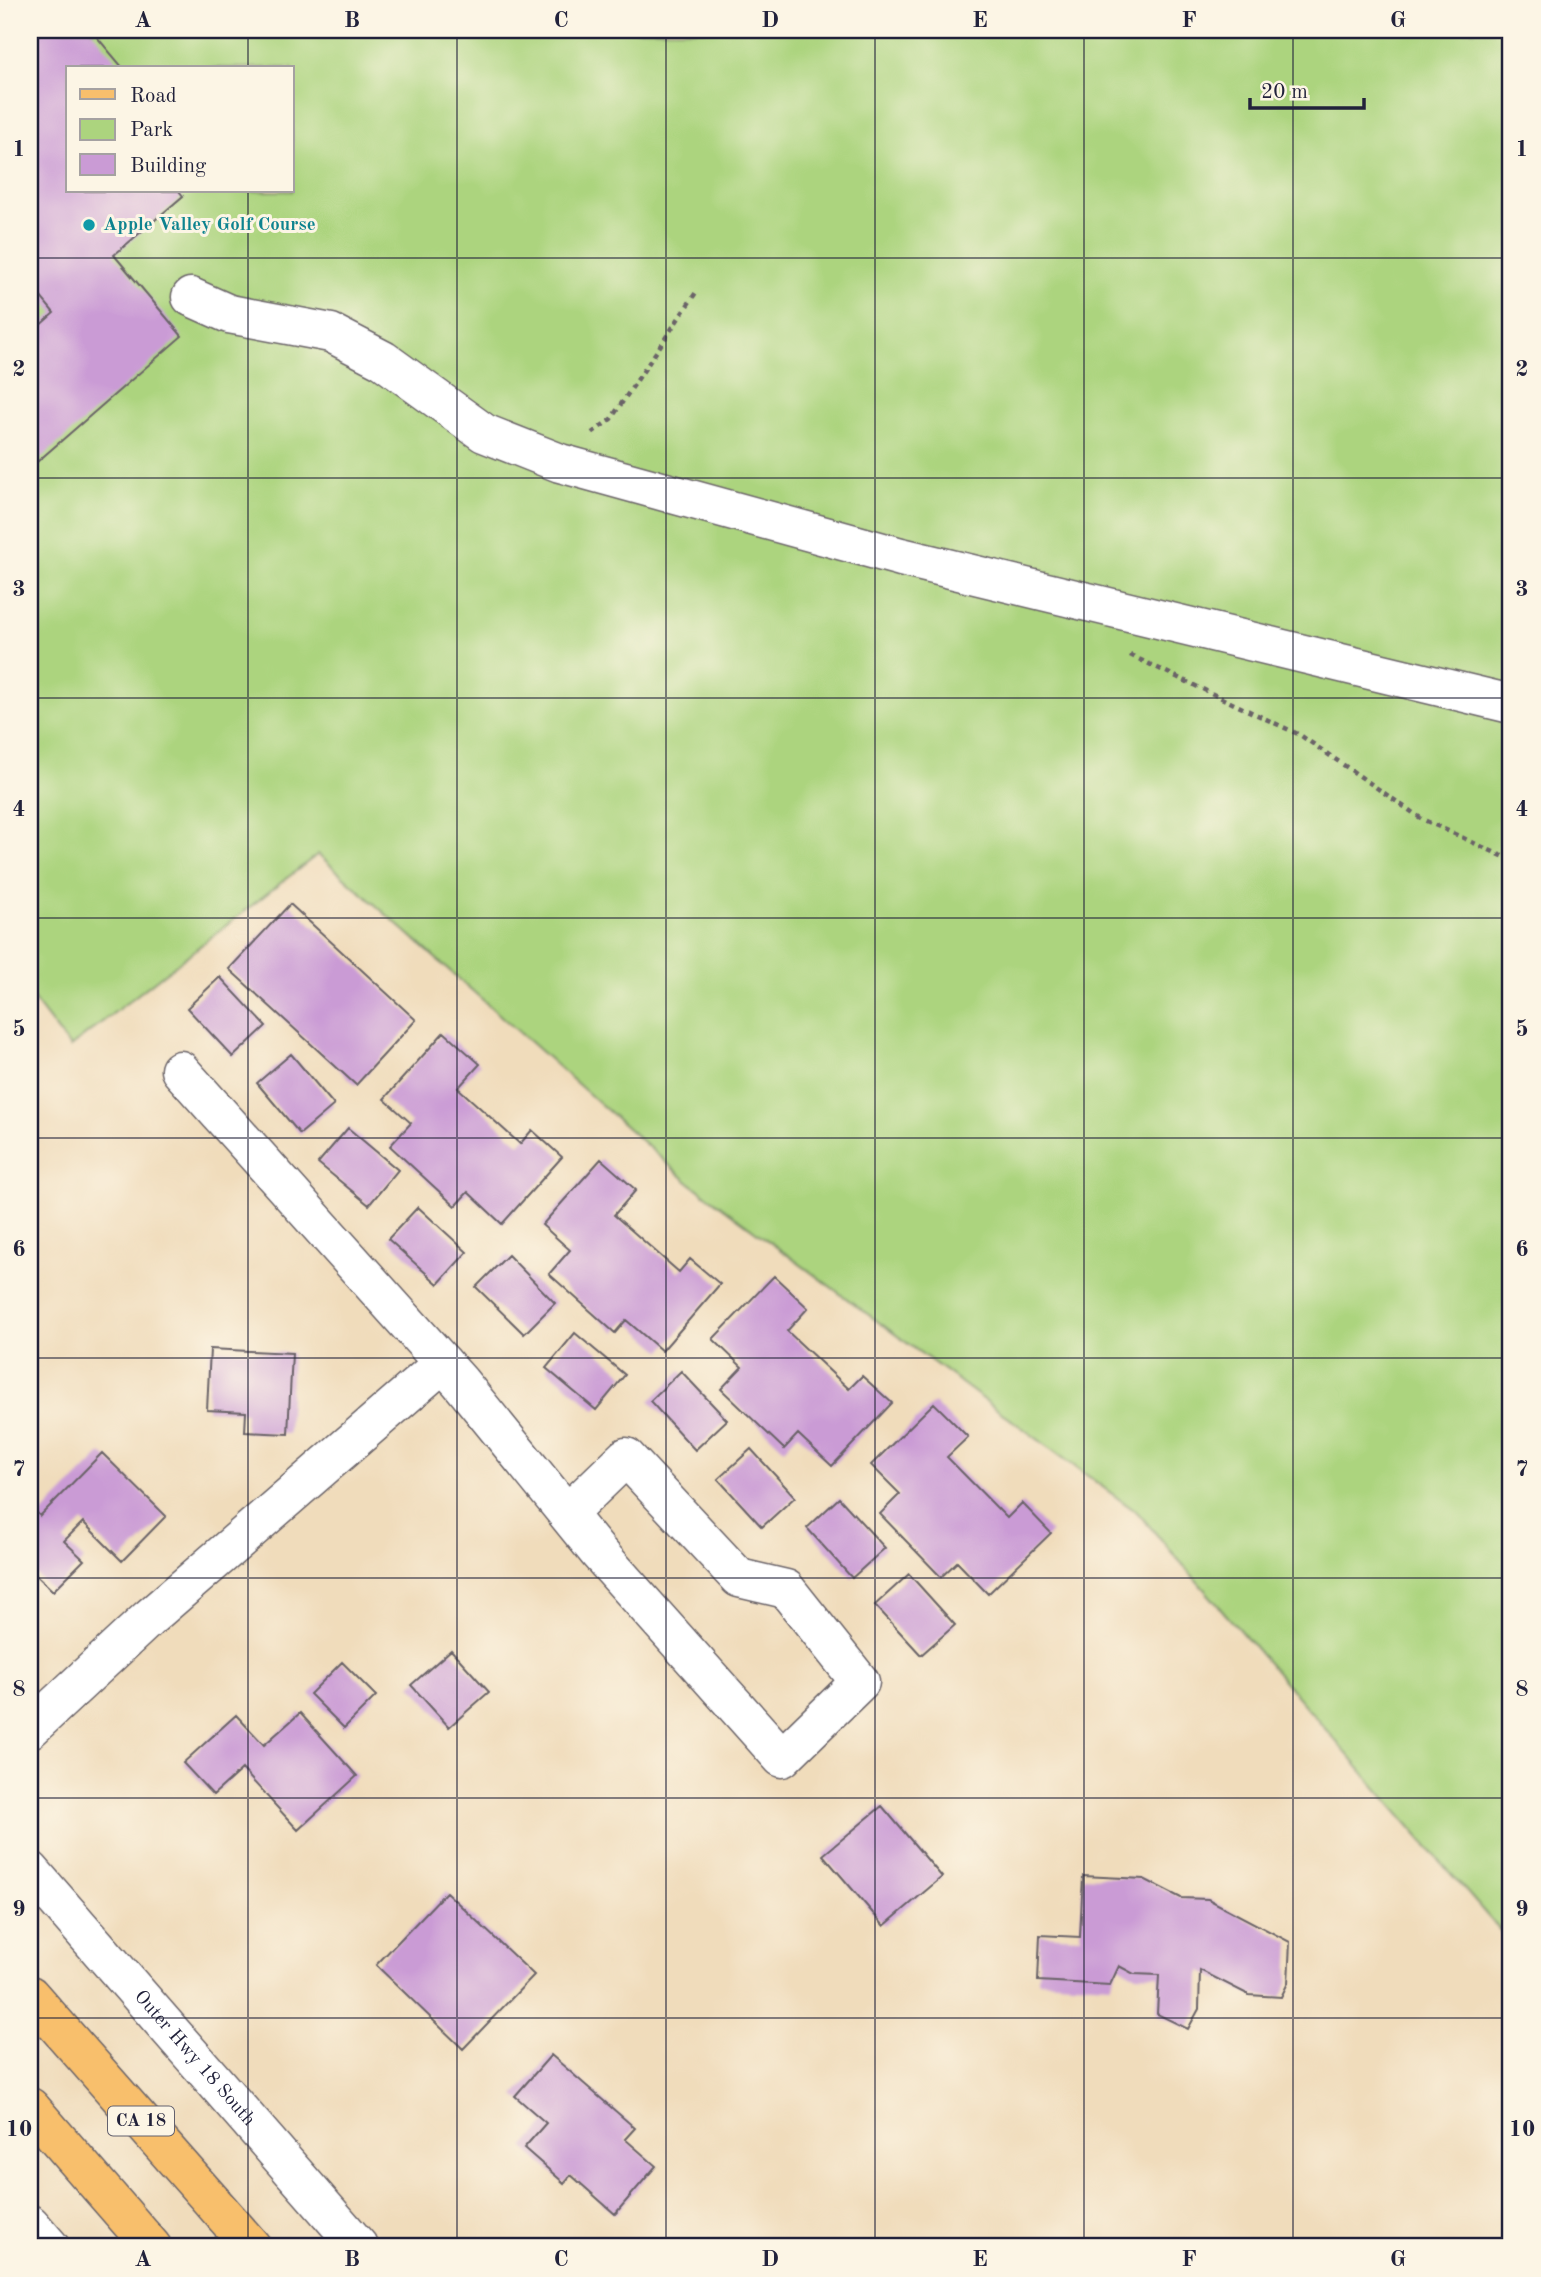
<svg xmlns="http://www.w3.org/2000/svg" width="1541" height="2277" viewBox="0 0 1541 2277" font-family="'Old Standard TT',serif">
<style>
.green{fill:#acd47e;stroke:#677b5c;stroke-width:2;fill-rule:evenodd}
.building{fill:#ca9bd5}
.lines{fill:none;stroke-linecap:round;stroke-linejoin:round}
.minor-casing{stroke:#6a6368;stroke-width:41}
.major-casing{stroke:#6a6368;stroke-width:41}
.path{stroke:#6a6368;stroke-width:4.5;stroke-dasharray:5 5;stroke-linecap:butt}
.minor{stroke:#fff;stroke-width:38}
.major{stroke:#f8bf6c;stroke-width:38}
.grid{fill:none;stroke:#22223b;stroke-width:2;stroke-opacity:0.55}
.culture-dot{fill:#0f9aa8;stroke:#fcf5e5;stroke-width:2.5}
.labels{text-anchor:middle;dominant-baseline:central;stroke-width:6;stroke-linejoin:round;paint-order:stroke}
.shield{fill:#fcf5e5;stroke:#63616e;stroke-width:2}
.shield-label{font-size:18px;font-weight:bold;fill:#22223b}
.culture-label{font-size:19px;font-weight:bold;fill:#0d838f;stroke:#fcf5e5;text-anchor:start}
.street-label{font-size:19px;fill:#22223b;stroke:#fcf5e5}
.neatline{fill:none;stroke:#22223b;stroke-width:2.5}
.grid-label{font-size:23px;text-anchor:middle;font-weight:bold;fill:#22223b}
</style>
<rect width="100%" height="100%" fill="#fcf5e5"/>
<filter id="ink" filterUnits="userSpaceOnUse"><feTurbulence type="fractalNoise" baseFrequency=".0143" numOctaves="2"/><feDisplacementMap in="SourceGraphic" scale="14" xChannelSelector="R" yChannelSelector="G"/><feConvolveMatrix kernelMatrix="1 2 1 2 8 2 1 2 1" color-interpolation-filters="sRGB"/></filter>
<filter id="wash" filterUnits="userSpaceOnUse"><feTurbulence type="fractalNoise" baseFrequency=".00686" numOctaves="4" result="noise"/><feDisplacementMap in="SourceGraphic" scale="28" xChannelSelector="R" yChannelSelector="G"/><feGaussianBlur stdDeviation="1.57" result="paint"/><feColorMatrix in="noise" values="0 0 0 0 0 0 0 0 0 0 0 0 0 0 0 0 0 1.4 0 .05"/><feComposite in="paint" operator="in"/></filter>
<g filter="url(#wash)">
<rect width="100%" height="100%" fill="#f0dcbb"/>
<path class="green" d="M30 30H1511V1943L1138 1513 687 1181 318 854 70 1047 30 995ZM68 68H292V191H68Z"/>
<g id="blocks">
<path class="building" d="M44 30H91L123 68H68V191H179L183 196 114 255 182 336 30 468V334L54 313 30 284V42Z
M290 904 416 1020 356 1085 229 969Z
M220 977 266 1026 233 1057 187 1008Z
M444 1032 480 1064 458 1088 520 1144 532 1130 562 1157 502 1224 468 1192 455 1206 390 1146 411 1123 384 1099Z
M291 1054 334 1105 300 1134 257 1083Z
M348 1128 398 1170 369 1205 318 1163Z
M601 1159 636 1190 614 1215 679 1272 690 1259 720 1284 662 1351 626 1320 615 1333 549 1274 570 1250 542 1225Z
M418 1207 467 1252 438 1284 388 1239Z
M508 1255 555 1303 524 1334 476 1287Z
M774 1276 808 1308 787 1331 849 1389 862 1376 892 1403 832 1466 798 1434 784 1449 721 1389 742 1367 713 1339Z
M575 1333 625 1375 596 1410 546 1368Z
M210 1349 292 1353 288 1434 245 1432 246 1412 207 1410Z
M681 1371 727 1420 695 1450 650 1401Z
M934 1403 968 1437 947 1457 1007 1518 1022 1503 1051 1533 988 1594 957 1562 941 1577 880 1514 900 1494 871 1465Z
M751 1449 795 1497 762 1527 718 1479Z
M102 1453 166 1516 122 1561 83 1522 64 1541 84 1560 53 1591 30 1569V1506L40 1516Z
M839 1498 885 1548 852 1578 807 1528Z
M909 1574 955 1625 921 1655 875 1605Z
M451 1650 489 1692 449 1727 411 1685Z
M342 1662 376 1696 344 1728 310 1694Z
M300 1713 357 1776 298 1830 242 1769 213 1795 183 1763 236 1715 264 1745Z
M882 1806 942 1877 884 1926 823 1855Z
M1083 1876 1144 1879 1181 1898 1208 1899 1290 1942 1288 1983 1281 1997 1249 1995 1200 1970 1199 2009 1188 2029 1157 2014 1159 1975 1134 1974 1119 1966 1110 1985 1038 1981 1040 1935 1080 1937Z
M446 1892 534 1975 463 2049 376 1965Z
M551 2055 635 2128 625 2139 656 2166 615 2214 571 2175 564 2183 524 2148 546 2123 515 2096Z"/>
</g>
</g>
<g filter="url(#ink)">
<use href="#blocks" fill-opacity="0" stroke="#6a6368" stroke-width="2"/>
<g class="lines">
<g class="minor-casing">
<g id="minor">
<path d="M191 297 229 314 331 333 383 360 484 433 560 463 901 557 1511 704"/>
<path d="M180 1070 460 1382 598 1552 782 1758 860 1682 786 1589 739 1578 626 1457 568 1513"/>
<path d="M30 1729 149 1618 443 1363"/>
<path id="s1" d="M30 1870 359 2247"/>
<path d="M30 2224 50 2247"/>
</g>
</g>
<g class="major-casing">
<path id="major" d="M30 1995 252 2247
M30 2107 152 2247"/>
</g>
<path class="path" d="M592 433 611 419 697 291
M1130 655 1300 735 1422 819 1511 860"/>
<use href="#minor" class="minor"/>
<use href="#major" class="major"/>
</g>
</g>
<path class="grid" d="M248 30V68M457 30V2247M666 30V2247M875 30V2247M1084 30V2247M1293 30V2247M248 191V2247M30 258H1511M30 478H1511M30 698H1511M30 918H1511M30 1138H1511M30 1358H1511M30 1578H1511M30 1798H1511M30 2018H1511"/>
<circle class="culture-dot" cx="89" cy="225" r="7"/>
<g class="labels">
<rect class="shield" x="108" y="2106.5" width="66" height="29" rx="5"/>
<g class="shield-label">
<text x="141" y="2121">CA 18</text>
</g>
<g class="culture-label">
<text x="103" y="225">Apple Valley Golf Course</text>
</g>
<g class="street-label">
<text stroke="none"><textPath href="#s1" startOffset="250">Outer Hwy 18 South</textPath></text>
</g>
</g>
<rect width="1541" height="2277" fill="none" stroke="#fcf5e5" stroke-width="77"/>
<rect x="66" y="66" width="228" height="126" fill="#fcf5e5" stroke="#a5a1a1" stroke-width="2"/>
<rect x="80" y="89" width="35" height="10" fill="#f8bf6c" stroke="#a5a1a1" stroke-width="2"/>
<text x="130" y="102" font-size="21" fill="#22223b">Road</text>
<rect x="80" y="119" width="35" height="21" fill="#acd47e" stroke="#a5a1a1" stroke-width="2"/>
<text x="130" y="136" font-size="21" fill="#22223b">Park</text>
<rect x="80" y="154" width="35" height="21" fill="#ca9bd5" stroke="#a5a1a1" stroke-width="2"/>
<text x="130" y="172" font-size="21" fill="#22223b">Building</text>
<path d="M1250 98v10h114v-10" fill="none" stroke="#22223b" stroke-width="3.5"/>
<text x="1261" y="98" font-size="21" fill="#22223b" stroke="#fcf5e5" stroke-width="5" paint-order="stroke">20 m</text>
<rect x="38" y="38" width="1464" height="2200" class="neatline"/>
<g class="grid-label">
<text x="143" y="27">A</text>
<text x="352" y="27">B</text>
<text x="561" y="27">C</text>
<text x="770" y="27">D</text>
<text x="980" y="27">E</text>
<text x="1189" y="27">F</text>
<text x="1398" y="27">G</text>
<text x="19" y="156">1</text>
<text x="1522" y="156">1</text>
<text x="19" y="376">2</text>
<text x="1522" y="376">2</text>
<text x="19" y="596">3</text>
<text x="1522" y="596">3</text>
<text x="19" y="816">4</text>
<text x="1522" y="816">4</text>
<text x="19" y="1036">5</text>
<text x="1522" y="1036">5</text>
<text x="19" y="1256">6</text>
<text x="1522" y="1256">6</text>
<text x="19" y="1476">7</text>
<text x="1522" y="1476">7</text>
<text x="19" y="1696">8</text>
<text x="1522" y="1696">8</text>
<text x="19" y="1916">9</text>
<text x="1522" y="1916">9</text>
<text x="19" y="2136">10</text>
<text x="1522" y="2136">10</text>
<text x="143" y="2266">A</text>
<text x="352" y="2266">B</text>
<text x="561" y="2266">C</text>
<text x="770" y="2266">D</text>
<text x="980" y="2266">E</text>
<text x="1189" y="2266">F</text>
<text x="1398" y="2266">G</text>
</g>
</svg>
